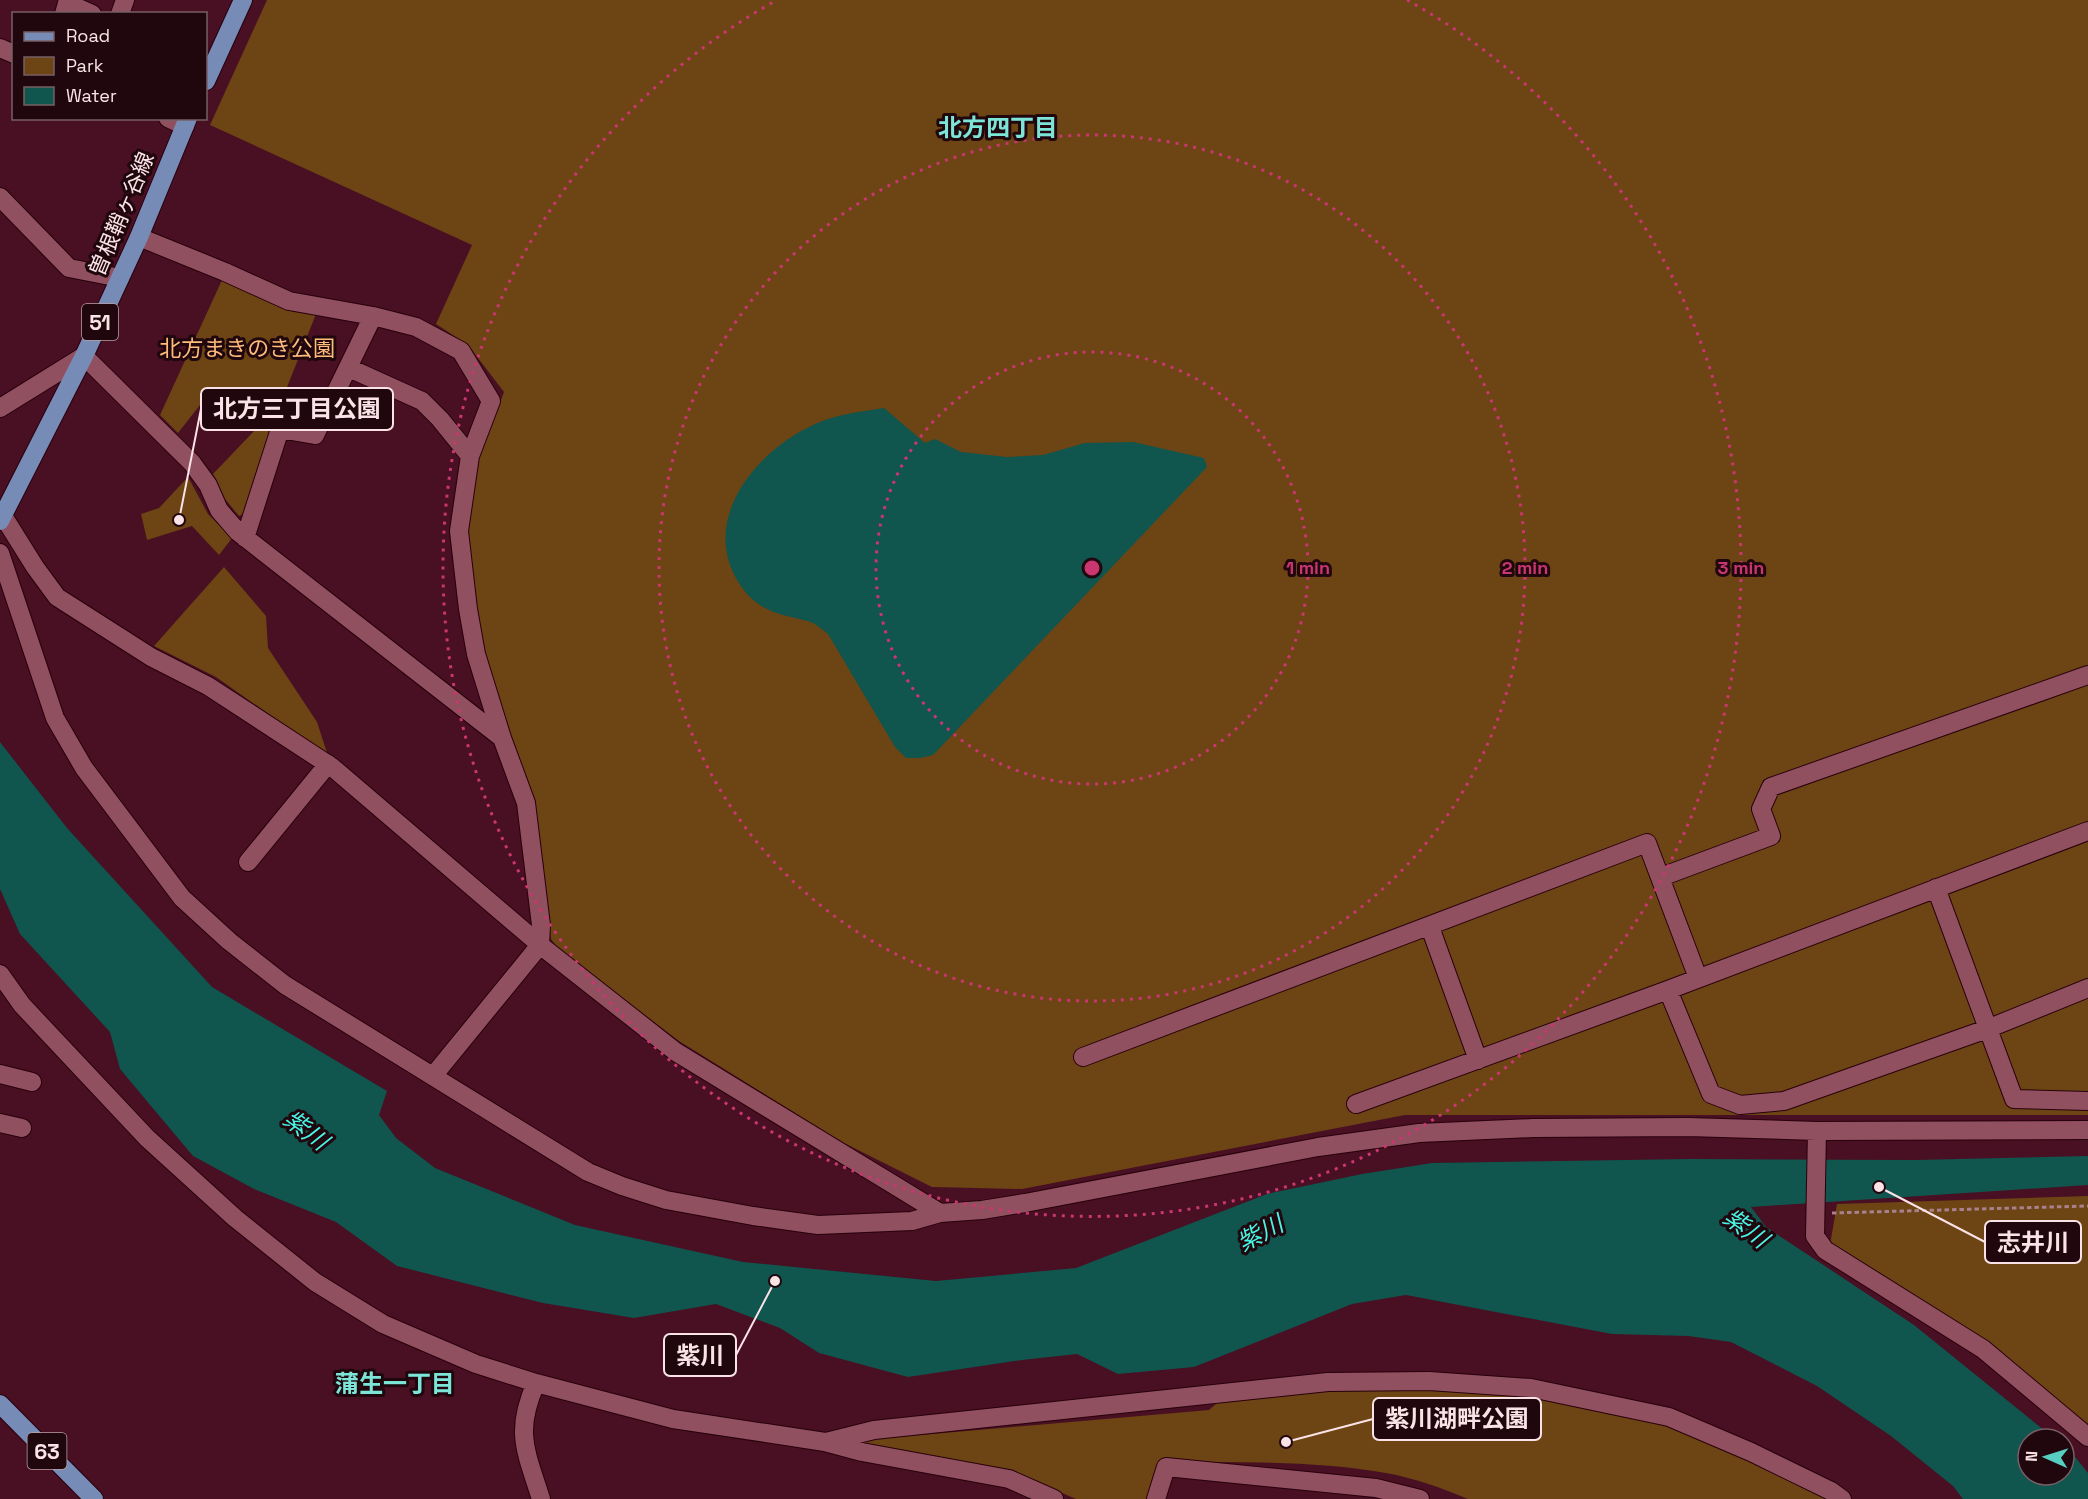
<svg xmlns="http://www.w3.org/2000/svg" width="2088" height="1499" viewBox="0 0 2088 1499" font-family="'Space Grotesk','Noto Sans JP',sans-serif">
<style>
.green{fill:#6d4414}
.water{fill:#10554e}
.lines{fill:none;stroke-linecap:round;stroke-linejoin:round}
.minor-casing{stroke:#28000d;stroke-width:20}
.major-casing{stroke:#28000d;stroke-width:20}
.path{stroke:#a8818c;stroke-width:3;stroke-dasharray:4.5 3;stroke-linecap:butt}
.minor{stroke:#915060;stroke-width:18}
.major{stroke:#778bb7;stroke-width:18}
.ring{fill:none;stroke:#ca3670;stroke-width:3;stroke-dasharray:3 6}
.labels{text-anchor:middle;dominant-baseline:central;stroke-width:6;stroke-linejoin:round;paint-order:stroke}
.shield{fill:#20070e;stroke:#b9a1a6;stroke-width:1.5}
.shield-label{font-size:21px;font-weight:bold;fill:#fae3e7}
.street-label{font-size:22px;fill:#fae3e7;stroke:#20070e}
.park-label{font-size:22px;fill:#febc7b;stroke:#20070e}
.neighbourhood-label{font-size:24px;font-weight:bold;fill:#7ce5d8;stroke:#20070e}
.water-label{font-size:24px;font-style:italic;fill:#47f5e4;stroke:#20070e}
.centre{fill:#ca3670;stroke:#20070e;stroke-width:3}
.ring-label{font-size:18px;text-anchor:middle;font-weight:bold;fill:#ca3670;stroke:#20070e;stroke-width:6;stroke-linejoin:round;paint-order:stroke}
.leader{fill:none;stroke:#fae3e7;stroke-width:2}
.callout-dot{fill:#fae3e7;stroke:#20070e;stroke-width:2}
.callout{fill:#20070e;stroke:#fae3e7;stroke-width:2}
.callout-label{font-size:24px;text-anchor:middle;font-weight:bold;fill:#fae3e7}
</style>
<rect width="100%" height="100%" fill="#490f22"/>
<path class="green" d="M267 0H2088V1115H1405L1022 1189 932 1187 840 1141 679 1041 560 951 551 939 537 842 510 736 488 666 476 614 467 534 474 472 504 392 468 345 436 324 472 245 210 125Z
M222 280 316 314 274 420 245 513 239 516 225 499 213 474 255 430 211 391 178 433 160 415Z
M188 477 208 514 232 538 219 555 192 526 147 540 141 514 159 508Z
M224 567 266 616 268 648 317 722 328 756 216 677 154 646Z
M2088 1196V1424L1978 1336 1830 1245 1837 1204Z
M1335 1389 1477 1392 1570 1401 1670 1426 1749 1459 1832 1499H1468C1442 1488 1414 1478 1386 1473 1313 1460 1236 1463 1162 1461L1147 1499H1076L1016 1473 863 1445 862 1440 1209 1410 1217 1403Z"/>
<path class="water" d="M884 408 925 443 935 439 961 452 1007 457 1043 455 1085 443 1133 442 1204 458 1207 467 933 755 920 758H906L895 747 828 634C823 630 818 626 813 623 806 620 798 619 791 617 775 614 757 606 747 594 694 531 748 457 809 427 831 415 859 412 884 408Z
M0 742 67 828 212 987 387 1091 379 1115 396 1138 435 1168 575 1225 743 1262 936 1281 1076 1268 1267 1194 1362 1174 1432 1163 1692 1159 1916 1160 2088 1156V1185L1751 1207 1766 1227 1914 1325 2055 1439H2028V1475H2064V1446L2072 1453 2088 1473V1499H1963L1953 1486 1891 1436 1817 1386 1731 1342 1688 1336 1612 1334 1406 1295 1352 1304 1194 1367 1118 1374 1077 1354 1022 1360 908 1377 819 1353 780 1328 716 1304 634 1318 543 1303 397 1266 336 1222 254 1189 193 1156 120 1069 110 1032 20 934 0 889Z"/>
<g class="lines">
<g class="minor-casing">
<path id="minor" d="M64 14 67 3 92 14
M120 14 125 0
M0 48 14 54
M168 118 185 126
M0 197 69 268 120 278
M139 237 225 272 289 301 373 316 416 327 461 351 491 401 470 456 459 531 468 609 476 654 502 738 526 803 541 925 540 945 433 1076
M349 368 422 401 440 419 470 456
M0 408 84 356 192 463 208 485 219 510 238 532 502 738
M0 511 35 567 57 597 151 657 208 686 332 767 545 949 676 1052 940 1213
M245 538 280 429 315 435 373 316
M0 553 55 718 84 768 182 898 229 941 285 985 588 1172 622 1186 666 1200 753 1216 818 1225 912 1221 940 1213 982 1210 1025 1203 1318 1147 1419 1133 1533 1128 1688 1127 1817 1131 2088 1130
M248 862 328 764
M1661 877 1771 836 1761 809 1771 787 2088 675
M1936 888 2014 1099 2088 1101
M1430 927 1478 1060
M0 974 22 1005 147 1138 235 1218 315 1282 383 1324 476 1364 536 1383 673 1419 825 1442 862 1452 1009 1479 1054 1499
M1668 990 1711 1094 1740 1105 1784 1101 1987 1029 2088 988
M1083 1057 1647 843 1698 978
M0 1074 32 1082
M1356 1104 1668 990 2088 831
M0 1123 22 1128
M1817 1131 1815 1236 1825 1250 1983 1349 2088 1437
M536 1383C514 1432 526 1451 541 1499
M826 1442 874 1430 1328 1382 1429 1381 1531 1388 1669 1417 1751 1452 1831 1491 1842 1499
M1156 1499 1166 1467 1376 1488 1420 1499"/>
</g>
<g class="major-casing">
<path id="major" d="M206 81 243 0
M0 521 84 356 139 237 188 118
M0 1404 94 1499"/>
</g>
<path class="path" d="M1832 1213 2088 1206"/>
<use href="#minor" class="minor"/>
<use href="#major" class="major"/>
</g>
<g class="ring">
<circle cx="1092" cy="568" r="216"/>
<circle cx="1092" cy="568" r="433"/>
<path d="M1407 0A649 649 0 1 1 777 0"/>
</g>
<g class="labels">
<g class="shield">
<rect x="82" y="304" width="36" height="36" rx="4.5"/>
<rect x="27.5" y="1433" width="39" height="36" rx="4.5"/>
</g>
<g class="shield-label">
<text x="100" y="322">51</text>
<text x="47" y="1451">63</text>
</g>
<g class="street-label">
<text transform="translate(121 214) rotate(-67)">曽根鞘ヶ谷線</text>
</g>
<g class="park-label">
<text x="247" y="348">北方まきのき公園</text>
</g>
<g class="neighbourhood-label">
<text x="998" y="127">北方四丁目</text>
<text x="395" y="1383">蒲生一丁目</text>
</g>
<g class="water-label">
<text transform="translate(306 1130) rotate(37)">紫川</text>
<text transform="translate(1746 1228) rotate(36)">紫川</text>
<text transform="translate(1260 1233) rotate(-28)">紫川</text>
</g>
</g>
<circle cx="1092" cy="568" r="9" class="centre"/>
<g class="ring-label">
<text x="1308" y="574">1 min</text>
<text x="1525" y="574">2 min</text>
<text x="1741" y="574">3 min</text>
</g>
<path class="leader" d="M179 520L201 409M1879 1187L1985 1242M775 1281L736 1355M1286 1442L1373 1419"/>
<g class="callout-dot">
<circle cx="179" cy="520" r="6"/>
<circle cx="1879" cy="1187" r="6"/>
<circle cx="775" cy="1281" r="6"/>
<circle cx="1286" cy="1442" r="6"/>
</g>
<g class="callout">
<rect x="201" y="388" width="192" height="42" rx="6"/>
<rect x="1985" y="1221" width="96" height="42" rx="6"/>
<rect x="664" y="1334" width="72" height="42" rx="6"/>
<rect x="1373" y="1398" width="168" height="42" rx="6"/>
</g>
<g class="callout-label">
<text x="297" y="417">北方三丁目公園</text>
<text x="2033" y="1251">志井川</text>
<text x="700" y="1364">紫川</text>
<text x="1457" y="1427">紫川湖畔公園</text>
</g>
<rect x="12" y="12" width="195" height="108" fill="#20070e" stroke="#775f65" stroke-width="1.5"/>
<rect x="24" y="32" width="30" height="9" fill="#778bb7" stroke="#775f65" stroke-width="1.5"/>
<text x="66" y="42" font-size="18" fill="#fae3e7">Road</text>
<rect x="24" y="57" width="30" height="18" fill="#6d4414" stroke="#775f65" stroke-width="1.5"/>
<text x="66" y="72" font-size="18" fill="#fae3e7">Park</text>
<rect x="24" y="87" width="30" height="18" fill="#10554e" stroke="#775f65" stroke-width="1.5"/>
<text x="66" y="102" font-size="18" fill="#fae3e7">Water</text>
<g transform="translate(2046 1457) rotate(273)"><circle r="28" fill="#20070e" stroke="#775f65" stroke-width="1.5"/>
<path d="M0-4.5L10 22L0 15L-10 22Z" fill="#58cec1"/>
<text y="-9" font-size="16" font-weight="bold" text-anchor="middle" fill="#fae3e7">N</text>
</g>
</svg>
